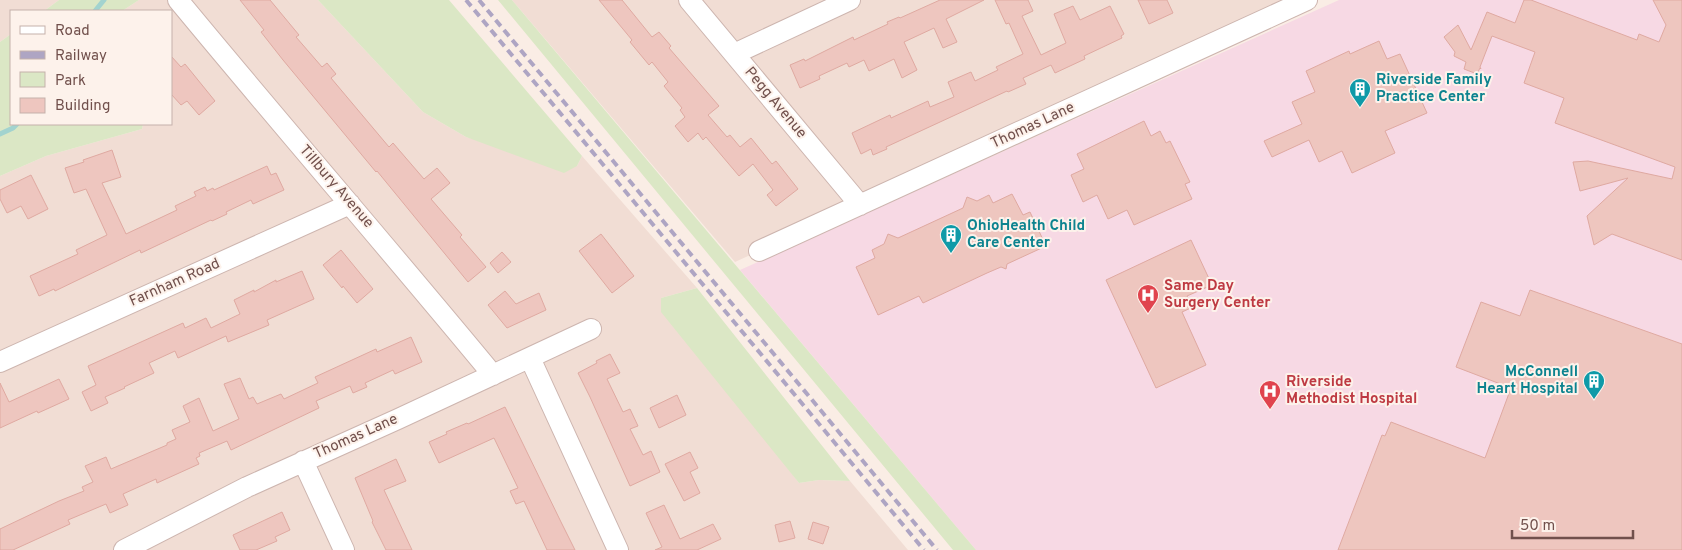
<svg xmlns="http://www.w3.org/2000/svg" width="1682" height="550" viewBox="0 0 1682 550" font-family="Overpass,sans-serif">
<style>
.residential{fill:#f1ddd4}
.medical{fill:#f7d9e4}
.green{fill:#dbe7c5}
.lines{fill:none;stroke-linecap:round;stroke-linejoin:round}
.stream{stroke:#a2d3cf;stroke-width:5}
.building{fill:#eec6bf;stroke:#dfa9a1}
.street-casing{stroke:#cdb5af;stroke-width:22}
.street{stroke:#fff;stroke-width:20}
.rail{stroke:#aea5c3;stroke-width:4;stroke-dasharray:8 5;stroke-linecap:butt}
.labels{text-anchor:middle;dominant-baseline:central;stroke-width:4;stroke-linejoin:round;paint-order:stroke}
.culture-label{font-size:15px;font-weight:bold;fill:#0d838f;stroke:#fdf2eb;text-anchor:start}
.street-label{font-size:15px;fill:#71504c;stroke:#fdf2eb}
.health-label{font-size:15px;font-weight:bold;fill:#be3a42;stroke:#fdf2eb;text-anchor:start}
</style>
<rect width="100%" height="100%" fill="#faede5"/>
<path class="residential" d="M0 0H59L44 11H11V34L0 42Z
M139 0H318L423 112 466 137 577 166 582 156 697 288 661 298 799 483 819 480 850 481 908 550H0V176L46 156 142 129 143 124H171V11H122Z
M512 0H1307L735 262Z"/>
<path class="medical" d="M1339 0H1682V550H976L740 270Z"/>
<path class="green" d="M59 0H139L122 11H44Z
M318 0H449L582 156 577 166 564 173 466 137 423 112Z
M498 0H512L976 550H953Z
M11 34V124H143L142 129 46 156 0 176V42Z
M697 288 850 481 819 480 799 483 661 312V298Z"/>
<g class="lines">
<path class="stream" d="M95 11 104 0
M0 134 13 128 17 124"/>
</g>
<path class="building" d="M240 0H270L299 35 296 37 322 67 327 63 336 74 331 78 389 147 393 143 424 179 437 168 450 183 431 199 462 235 460 237 486 267 468 282 377 171 376 172 283 60 261 32 264 30Z
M599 0H622L652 37 659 32 671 46 669 48 719 106 708 115 727 137 730 135 740 147 751 138 772 164 776 161 798 189 776 206 767 195 773 190 753 164 739 176 706 137 703 140 698 133 688 142 675 126 685 117 680 110 682 108 664 86 668 82 652 62 649 65 630 42 632 40Z
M940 0H984L946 19 957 42 943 48 934 28 904 42 917 70 902 78 894 59 869 71 864 60 849 67 847 63 819 76 820 79 800 88 790 65 804 59 805 61 853 37 854 40 888 24 887 22 899 17 900 18Z
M995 0H1028L1033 11 1022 16 1041 55 1066 43 1054 14 1073 6 1080 20 1110 6 1124 34 1121 36 1122 38 1084 56 1085 59 1055 73 1051 65 1023 78 1026 84 1008 92 1007 91 886 147 887 149 873 155 871 149 861 154 852 133 890 115 891 118 928 101 930 107 954 97 948 82 971 72 975 81 998 70 996 67 1023 54 1009 23 1006 24Z
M1138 0H1167L1173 13 1149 24Z
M1524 0H1531L1637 40 1639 34 1659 42 1666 25 1653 0H1682V260L1612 234 1594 245 1587 216 1628 178 1580 191 1573 162 1588 161 1672 179 1675 167 1555 123 1564 98 1524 83 1535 52 1492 36 1480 67 1481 69 1480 68 1477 74 1464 69 1466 62 1454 56 1455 52 1444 37 1458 25 1471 50 1487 12 1515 23Z
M1379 41 1387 59 1400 54 1427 113 1385 131 1395 153 1352 173 1342 151 1319 162 1309 140 1272 157 1264 141 1302 124 1292 102 1315 92 1306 71 1349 51 1350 54Z
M171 56 181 67 185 64 215 101 199 115 187 101 181 105 171 94Z
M1144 121 1151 136 1160 131 1166 143 1170 141 1190 182 1185 184 1192 199 1134 225 1127 210 1108 219 1097 195 1083 202 1071 175 1084 169 1077 154Z
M112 150 121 177 102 183 126 234 177 210 175 206 196 196 194 192 205 187 207 191 213 188 214 190 267 166 271 175 276 173 284 190 253 204 251 200 226 212 227 214 212 221 211 220 141 253 140 250 55 291 54 289 39 296 30 276 78 254 76 250 107 235 86 189 74 193 65 168 84 162 83 160Z
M31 175 48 209 28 219 21 206 7 213 0 199V190Z
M1012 194 1023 215 1030 212 1046 246 1007 264 1006 269 1001 267 987 273 923 303 919 296 878 315 856 267 875 258 872 250 884 244 888 234 898 238 963 208 967 197 977 201 989 195 993 203Z
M601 234 634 276 612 293 579 251Z
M1191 240 1212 285 1187 296 1193 307 1182 312 1206 365 1156 388 1106 280Z
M341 250 373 289 357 303 343 286 342 288 323 265Z
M502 252 511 262 498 273 490 263Z
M302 271 314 299 267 320 269 325 228 342 226 336 178 358 175 351 149 363 154 373 124 387 125 388 105 397 108 403 91 411 82 392 96 385 88 366 183 323 185 328 206 318 211 328 240 314 234 300 254 290V292L276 280V282Z
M1530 290 1682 344V550H1338L1382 435 1385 436 1391 422 1485 458 1511 388 1456 367 1481 302 1520 316Z
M505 291 516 304 539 293 546 310 507 328 488 305Z
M411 337 422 362 395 374 393 370 365 383 367 387 353 393 350 386 316 401 319 408 231 450 227 441 199 453 200 456 196 458 199 464 157 483 156 479 123 494 128 505 110 513 106 504 68 520 70 524 13 550H0V529L59 501 84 491 82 487 93 482 85 466 106 457 111 469 167 445V443L176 439 172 430 190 422 183 406 199 398 213 431 239 419 224 384 240 378 249 399 253 397 257 404 281 394 284 399 318 383 315 377 376 349 377 352Z
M610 354 620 373 607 379 623 412 630 409 638 426 630 429 643 455 651 451 660 472 630 486 590 397 578 373 597 363 596 361Z
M59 379 69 399 38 413 37 411 0 428V383L9 402Z
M677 395 686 415 659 428 650 408Z
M505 407 561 522 575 550H547L524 501 516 504 510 491 518 488 494 438 439 463 429 442 447 434 446 432 467 423 468 424Z
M690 452 698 468 690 472 700 493 684 501 665 464Z
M396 459 406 481 384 490 412 550H386L372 522 373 521 355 478Z
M664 505 680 539 713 524 721 539 697 550H655L662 547 646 513Z
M282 512 290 530 275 537 277 541 256 550H240L233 535Z
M790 521 795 538 779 542 775 525Z
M813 522 829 527 823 544 808 539Z"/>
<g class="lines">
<g class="street-casing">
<path id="street" d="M178 0C282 126 389 249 493 375
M689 0 860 205
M734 54 850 0
M759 251 1307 0
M530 358 618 550
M0 362 350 204
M303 461 344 550
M124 550 247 487 398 419 591 329"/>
</g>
<use href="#street" class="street"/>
<path class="rail" d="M466 0 924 550
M479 0 937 550"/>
</g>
<defs>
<g id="building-pin" transform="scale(1.125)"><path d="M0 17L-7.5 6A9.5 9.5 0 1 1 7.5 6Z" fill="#0f9aa8" stroke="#fdf2eb"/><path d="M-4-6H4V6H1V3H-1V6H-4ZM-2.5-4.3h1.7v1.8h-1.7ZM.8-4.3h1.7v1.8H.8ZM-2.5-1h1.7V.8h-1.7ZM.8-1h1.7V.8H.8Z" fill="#fff"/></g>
<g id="hospital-pin" transform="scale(1.125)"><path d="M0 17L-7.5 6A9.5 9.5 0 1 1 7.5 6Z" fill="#e0444e" stroke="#fdf2eb"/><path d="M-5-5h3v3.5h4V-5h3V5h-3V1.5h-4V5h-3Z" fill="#fff"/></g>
</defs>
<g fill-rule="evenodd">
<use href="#building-pin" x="1360" y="89"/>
<use href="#building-pin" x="951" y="235"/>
<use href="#hospital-pin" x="1148" y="295"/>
<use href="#building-pin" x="1594" y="381"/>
<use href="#hospital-pin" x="1270" y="391"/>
</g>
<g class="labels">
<g class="culture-label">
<text x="1376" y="80">Riverside Family<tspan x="1376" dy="17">Practice Center</tspan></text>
<text x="967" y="226">OhioHealth Child<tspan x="967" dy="17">Care Center</tspan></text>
<text x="1578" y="372" text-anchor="end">McConnell<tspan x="1578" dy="17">Heart Hospital</tspan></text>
</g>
<g class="street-label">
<text transform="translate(775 103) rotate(50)">Pegg Avenue</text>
<text transform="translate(1033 126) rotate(-25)">Thomas Lane</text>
<text transform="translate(336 187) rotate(49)">Tillbury Avenue</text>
<text transform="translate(175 283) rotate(-24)">Farnham Road</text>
<text transform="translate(356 437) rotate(-24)">Thomas Lane</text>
</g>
<g class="health-label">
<text x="1164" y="286">Same Day<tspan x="1164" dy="17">Surgery Center</tspan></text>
<text x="1286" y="382">Riverside<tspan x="1286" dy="17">Methodist Hospital</tspan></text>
</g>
</g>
<rect x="10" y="10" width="162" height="115" fill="#fdf2eb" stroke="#c5b1ab"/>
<rect x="20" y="26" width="25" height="8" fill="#ffffff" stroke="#c5b1ab"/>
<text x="55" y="35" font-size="15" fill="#71504c">Road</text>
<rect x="20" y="51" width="25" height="8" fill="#aea5c3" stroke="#c5b1ab"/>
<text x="55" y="60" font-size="15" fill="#71504c">Railway</text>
<rect x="20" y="72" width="25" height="15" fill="#dbe7c5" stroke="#c5b1ab"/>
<text x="55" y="85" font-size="15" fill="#71504c">Park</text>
<rect x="20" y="98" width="25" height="15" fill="#eec6bf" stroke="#c5b1ab"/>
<text x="55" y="110" font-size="15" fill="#71504c">Building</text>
<path d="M1512 530v8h121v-8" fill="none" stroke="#71504c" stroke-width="2.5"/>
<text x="1520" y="530" font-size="15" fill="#71504c" stroke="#fdf2eb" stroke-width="4" paint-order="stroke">50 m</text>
</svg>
